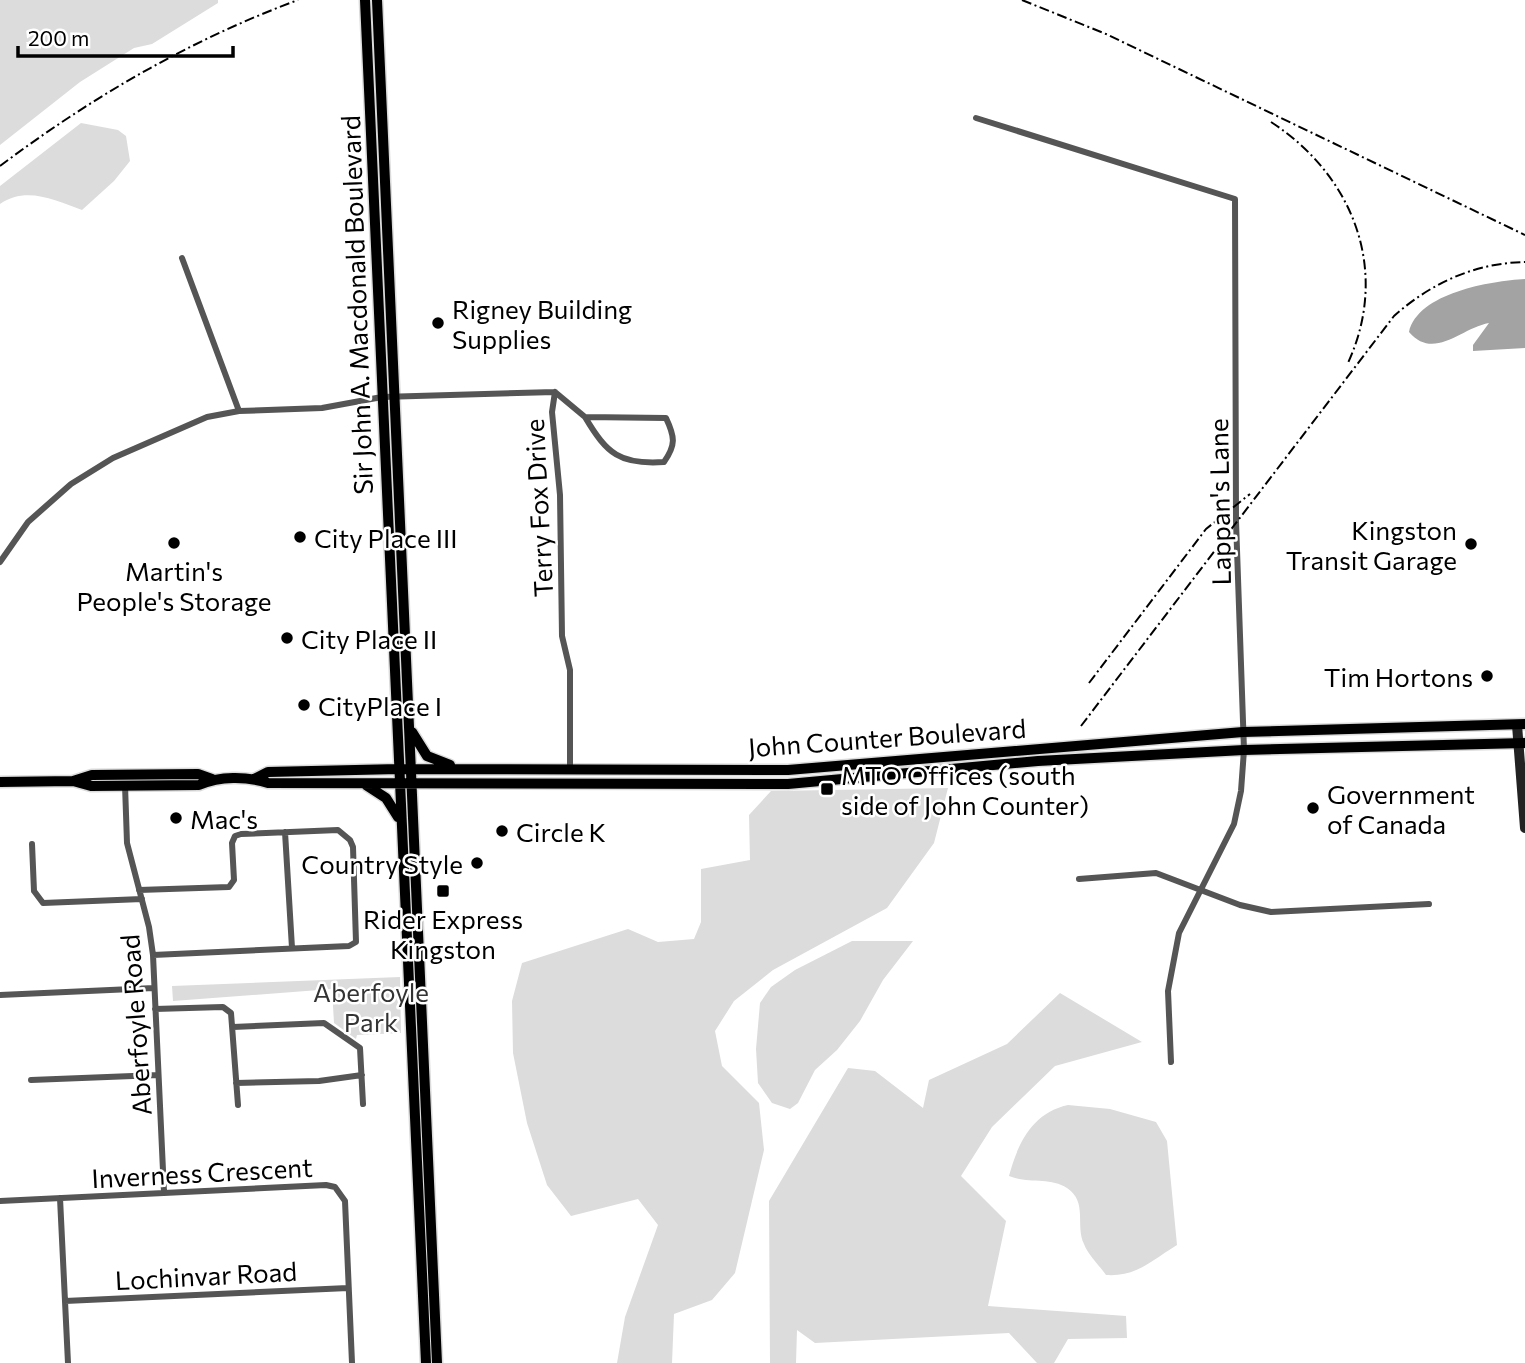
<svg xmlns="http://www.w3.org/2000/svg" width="1525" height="1363" viewBox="0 0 1525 1363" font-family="Commissioner,sans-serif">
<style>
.green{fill:#dcdcdc}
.water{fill:#a3a3a3}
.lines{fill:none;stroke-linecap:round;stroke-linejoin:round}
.primary-casing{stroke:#dbdbdb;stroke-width:13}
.street{stroke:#555;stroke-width:6}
.secondary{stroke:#222;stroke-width:10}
.primary{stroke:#000;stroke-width:10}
.rail{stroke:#000;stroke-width:2;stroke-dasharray:10 3.5 2 3.5;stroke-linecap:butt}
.poi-dot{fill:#000;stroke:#fff;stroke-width:2.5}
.labels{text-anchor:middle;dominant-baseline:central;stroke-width:5;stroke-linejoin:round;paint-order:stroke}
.street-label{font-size:26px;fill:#000;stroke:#fff}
.poi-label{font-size:26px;fill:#000;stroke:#fff;text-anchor:start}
.park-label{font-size:26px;fill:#333;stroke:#fff}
</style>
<rect width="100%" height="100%" fill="#fff"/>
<path class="green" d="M0 0H218V3L152 44 134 48 80 82 0 145Z
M81 123 118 130 126 136 130 161 114 181 82 210C55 200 26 186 0 204V186Z
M948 788 934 843 887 908 773 970 734 1001 715 1031 722 1066 759 1103 764 1150 735 1273 712 1300 674 1314 672 1363H617L625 1317 658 1225 638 1199 571 1216 547 1185 527 1123 513 1053 512 1001 522 963 628 929 658 942 694 939 701 922V869L750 860 749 815 771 791Z
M852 941H913L883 980 860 1021 837 1050 815 1070 798 1103 790 1109 772 1103 758 1083 756 1049 760 1003 771 987 795 970Z
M400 977 401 1033 357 1035 356 1039 334 1023 332 989 173 1001 172 986Z
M1060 993 1142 1042 1055 1066 992 1127 961 1176 1006 1221 988 1306 1126 1316 1127 1338 1068 1339 1054 1363H1037L1009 1333 815 1343 797 1330 796 1363H770L769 1201 848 1068 875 1071 923 1108 929 1080 1007 1044Z
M1068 1105 1110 1109 1156 1122 1167 1141 1177 1245C1152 1260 1137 1277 1106 1275 1099 1265 1088 1255 1084 1244 1075 1225 1088 1202 1067 1188 1050 1177 1028 1184 1009 1176 1018 1143 1032 1113 1068 1105Z"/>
<path class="water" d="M1525 279V348L1473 351V345L1489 323C1461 328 1434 361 1409 332 1418 293 1490 281 1525 279Z"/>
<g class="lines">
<g class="primary-casing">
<path id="primary" d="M365 0 426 1363
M377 0 437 1363
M412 732 427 756 450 765
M254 779 268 772 399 769 788 770 1243 732 1525 724
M73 781 91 786 199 785C220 776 246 776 268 783L788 784 1038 761 1244 750 1525 743
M0 782 73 781 92 775 198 774 212 779
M366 785 386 798 398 817"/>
</g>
<path class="street" d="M976 118 1235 199 1236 521 1244 750 1241 791 1234 824 1179 933 1168 991 1171 1062
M182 258 239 411
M555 392 552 412 560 495 562 636 570 670V770
M555 392 585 417 666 418C675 437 676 445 664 462 620 465 607 454 585 417
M0 562 28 522 71 484 113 458 207 417 239 411 322 408 382 397 555 392
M125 785 127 843 149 927 153 955 164 1192
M285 832 292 948
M32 844 34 891 43 903 142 899
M1079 879 1156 873 1240 905 1271 912 1429 904
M139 890 229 887 234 880 232 843 235 836 241 834 338 830 350 840 353 847 356 942 349 946 153 955
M0 995 154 988
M155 1009 223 1007 231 1013 238 1105
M233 1027 324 1023 360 1048 363 1104
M31 1080 158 1075
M236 1083 319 1081 362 1075
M60 1198 68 1363
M0 1201 326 1185 335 1187 345 1201 352 1363
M65 1301 348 1288"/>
<path class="secondary" d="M1517 725 1525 828"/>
<use href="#primary" class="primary"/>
<path class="rail" d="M1022 0 1106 34 1525 235
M1271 122C1354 176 1391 272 1347 365
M0 166C92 97 190 40 298 0
M1089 683 1206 529 1250 494
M1081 726 1394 316C1431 283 1475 263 1525 262"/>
</g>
<g class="poi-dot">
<circle cx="438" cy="323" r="7"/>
<circle cx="300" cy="537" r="7"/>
<circle cx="174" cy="543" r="7"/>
<circle cx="1471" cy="544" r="7"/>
<circle cx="287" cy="638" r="7"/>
<circle cx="1487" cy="676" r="7"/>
<circle cx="304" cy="705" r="7"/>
<rect x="820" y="782" width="14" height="14" rx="3.5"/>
<circle cx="1313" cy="808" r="7"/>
<circle cx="176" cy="818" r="7"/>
<circle cx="502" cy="831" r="7"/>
<circle cx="477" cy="863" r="7"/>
<rect x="436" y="884" width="14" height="14" rx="3.5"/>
</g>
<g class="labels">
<g class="street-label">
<text transform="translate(356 305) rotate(-92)">Sir John A. Macdonald Boulevard</text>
<text transform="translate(1219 502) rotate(-91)">Lappan's Lane</text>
<text transform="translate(538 508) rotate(-93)">Terry Fox Drive</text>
<text transform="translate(887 737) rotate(-4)">John Counter Boulevard</text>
<text transform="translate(135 1025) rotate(-94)">Aberfoyle Road</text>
<text transform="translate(202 1172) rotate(-3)">Inverness Crescent</text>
<text transform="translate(206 1275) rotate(-3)">Lochinvar Road</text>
</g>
<g class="poi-label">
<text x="452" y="308">Rigney Building<tspan x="452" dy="30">Supplies</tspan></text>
<text x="1457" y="529" text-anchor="end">Kingston<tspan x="1457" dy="30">Transit Garage</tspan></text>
<text x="314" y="537">City Place III</text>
<text x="174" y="570" text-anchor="middle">Martin's<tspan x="174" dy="30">People's Storage</tspan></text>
<text x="301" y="638">City Place II</text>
<text x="1473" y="676" text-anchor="end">Tim Hortons</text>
<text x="318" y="705">CityPlace I</text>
<text x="841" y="774">MTO Offices (south<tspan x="841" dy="30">side of John Counter)</tspan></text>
<text x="1327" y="793">Government<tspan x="1327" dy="30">of Canada</tspan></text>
<text x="190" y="818">Mac's</text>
<text x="516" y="831">Circle K</text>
<text x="463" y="863" text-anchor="end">Country Style</text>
<text x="443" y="918" text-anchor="middle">Rider Express<tspan x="443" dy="30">Kingston</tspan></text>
</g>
<g class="park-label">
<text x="371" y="991">Aberfoyle<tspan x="371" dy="30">Park</tspan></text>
</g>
</g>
<path d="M18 46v10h215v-10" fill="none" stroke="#000000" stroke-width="3.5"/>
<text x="28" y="46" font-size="21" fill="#000000" stroke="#ffffff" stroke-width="5" paint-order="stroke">200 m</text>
</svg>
